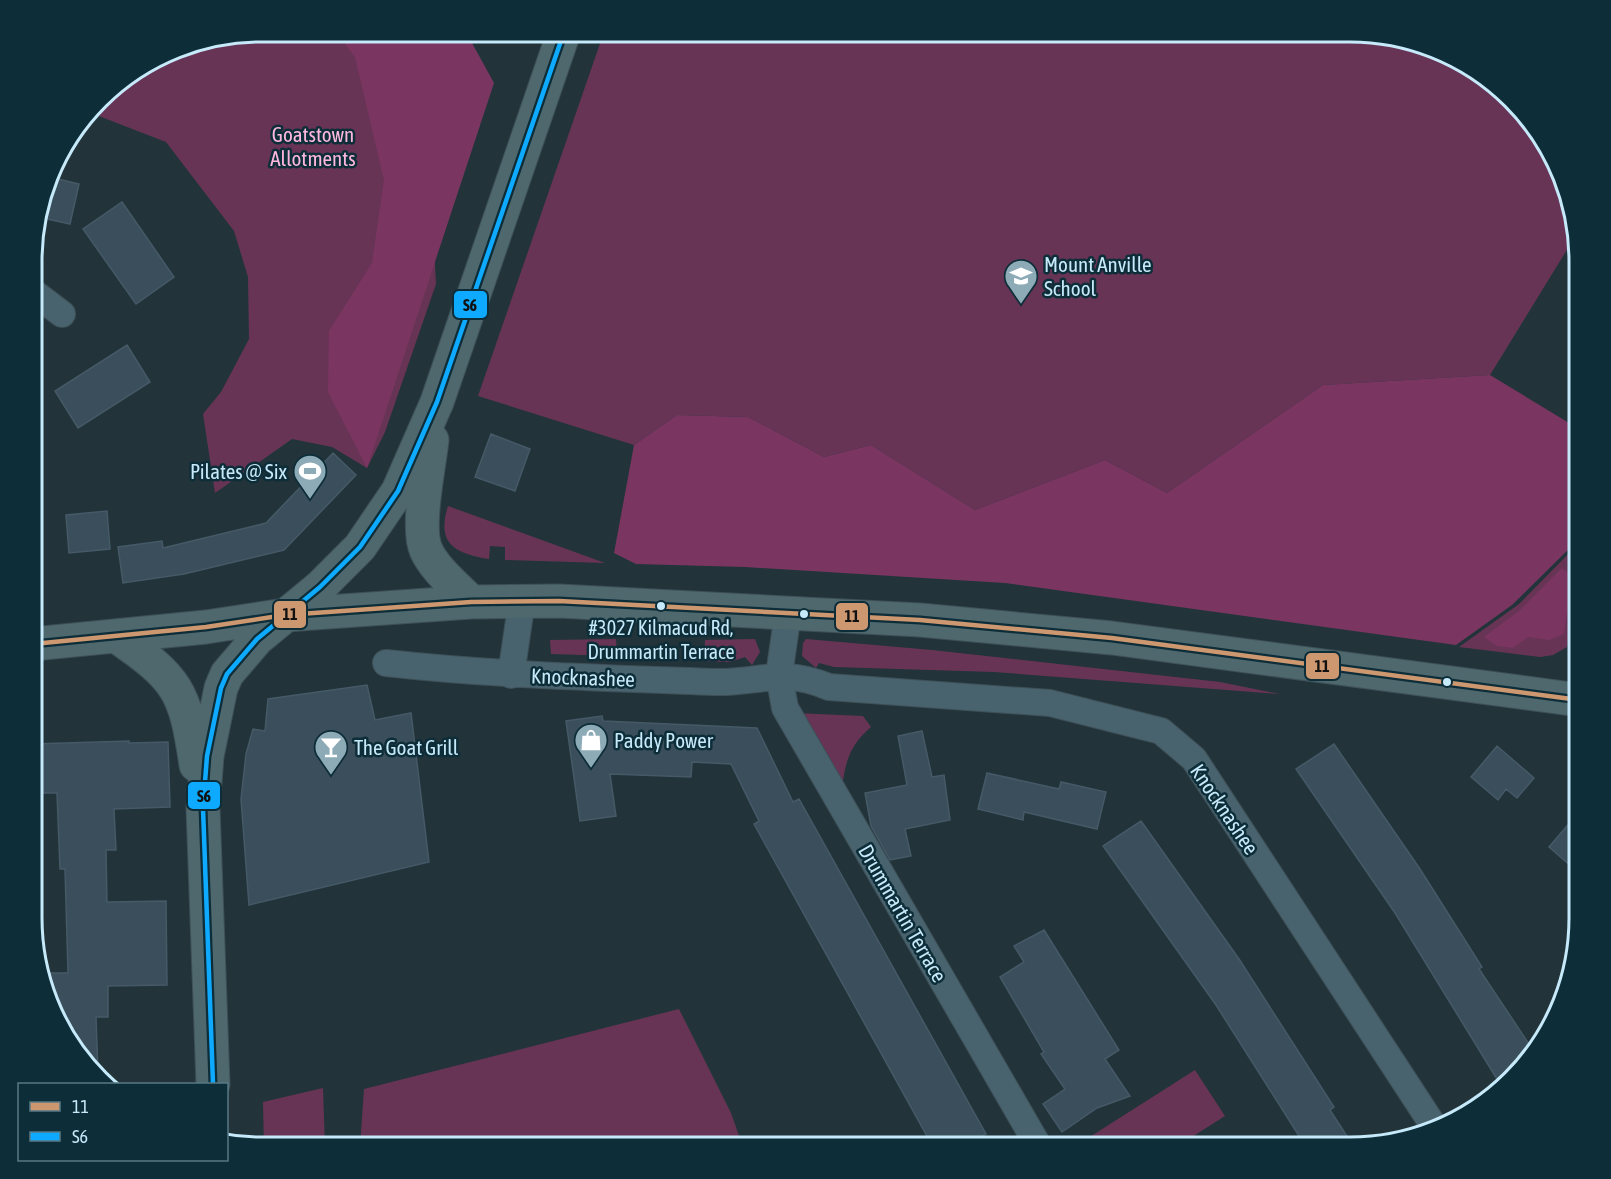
<svg xmlns="http://www.w3.org/2000/svg" width="1611" height="1179" viewBox="0 0 1611 1179" font-family="'Asap Condensed',sans-serif">
<style>
.green{fill:#683455}
.forest{fill:#7a3661}
.building{fill:#3a4f5b;stroke:#455967;stroke-width:1.5}
.lines{fill:none;stroke-linecap:round;stroke-linejoin:round}
.minor-casing{stroke:#3e5058;stroke-width:28}
.secondary-casing{stroke:#3e5058;stroke-width:35}
.minor{stroke:#48636e;stroke-width:26}
.secondary{stroke:#4e686e;stroke-width:33}
.bus-1-casing{stroke:#0d2d39;stroke-width:9}
.bus-2-casing{stroke:#0d2d39;stroke-width:9}
.bus-1{stroke:#cd976f;stroke-width:4.5}
.bus-2{stroke:#0daaff;stroke-width:4.5}
.bus-dot{fill:#c6eafa;stroke:#0d2d39;stroke-width:2}
.labels{text-anchor:middle;dominant-baseline:central;stroke-width:5;stroke-linejoin:round;paint-order:stroke}
.bus-label{font-size:20px;fill:#c6eafa;stroke:#0d2d39}
.park-label{font-size:21px;fill:#ffb8dd;stroke:#0d2d39}
.poi-label{font-size:21px;fill:#c6eafa;stroke:#0d2d39;text-anchor:start}
.street-label{font-size:21px;fill:#c6eafa;stroke:#0d2d39}
.rim{fill:none;stroke:#c6eafa;stroke-width:3}
.line-badge{stroke:#0d2d39;stroke-width:2}
.pale-badge-label{font-size:16px;text-anchor:middle;font-weight:bold;fill:#111}
</style>
<rect width="100%" height="100%" fill="#22343a"/>
<path class="green" d="M261 32H403L425 82 436 284 385 432 367 468 332 447 292 439 215 493 203 414 221 392 249 339 248 277 234 231 166 142 91 113 109 89 173 49Z
M604 32H1365L1424 44 1490 79 1556 159 1576 235 1490 375 1323 385 1167 493 1105 460 975 510 871 445 824 457 748 417 677 415 634 445 478 396Z
M448 506 605 563 505 560V547L490 546 489 559C455 553 436 544 448 506Z
M1579 543V568L1567 647 1553 655 1540 657 1459 647 1519 604Z
M616 639 617 656 551 654 550 640Z
M755 639 760 652 752 665 745 657 730 662 704 661 705 640Z
M806 639 932 650 1220 682 1280 694 994 672 834 667 819 663 816 668 802 656 803 643Z
M795 713 863 716 871 727C853 742 846 758 843 781L829 767Z
M679 1009 731 1113 743 1147H360L364 1089Z
M1195 1070 1225 1116 1176 1147H1074Z
M323 1088 325 1147H264L263 1102Z"/>
<path class="forest" d="M336 32H466L494 83 367 468 328 392 329 331 372 263 384 180 355 57Z
M1490 375 1579 429V539L1512 605 1456 645 1005 583 745 567 636 564 614 553 634 445 677 415 748 417 824 457 871 445 975 510 1105 460 1167 493 1323 385Z
M1562 568 1572 576 1564 634 1549 640 1528 637 1513 648 1497 646 1484 637 1519 611Z"/>
<path class="building" d="M50 177 79 184 70 224 38 217Z
M122 202 174 277 136 304 83 229Z
M127 345 150 382 78 428 55 391Z
M491 434 530 449 515 491 475 477Z
M333 453 356 475 284 550 184 574 123 583 118 547 162 541 163 548 266 523Z
M107 511 110 549 69 553 66 515Z
M367 685 375 720 411 713 429 862 249 905 241 799 246 754 253 729 265 731 268 699Z
M602 716 603 721 757 728 793 802 799 799 986 1134 963 1147H933L754 824 759 821 731 764 692 762 691 777 610 774 616 816 580 821 566 721Z
M922 731 932 777 944 775 950 820 905 829 911 856 890 860 871 826 865 793 907 785 898 736Z
M129 741V743L168 742 170 807 114 809 116 850H106L107 902 166 901 167 985 108 986V1017H96L98 1074 62 1032 42 973H68L65 869H60L57 793H33V744Z
M1334 744 1420 869 1482 967 1479 969 1535 1053 1500 1084 1395 913 1296 769Z
M1497 746 1534 778 1517 798 1506 789 1498 800 1471 777Z
M987 773 1059 789 1061 782 1106 792 1097 829 1024 812 1023 820 978 809Z
M1579 812V873L1549 847Z
M1141 821 1239 959 1334 1107 1330 1110 1354 1147H1306L1216 1005 1103 846Z
M1044 930 1119 1050 1105 1059 1130 1096 1097 1108 1062 1132 1043 1104 1065 1089 1041 1054 1044 1052 1000 977 1024 962 1014 946Z"/>
<g class="lines">
<g class="minor-casing">
<path id="minor" d="M33 292 62 314
M788 613 779 675 785 708 1039 1147
M386 663C495 675 604 678 713 682 761 684 778 666 829 687L1050 703 1161 731 1194 759 1435 1128
M511 675 522 600"/>
</g>
<g class="secondary-casing">
<path id="secondary" d="M432 440C429 468 416 527 426 550 435 570 457 587 471 602
M116 636C178 679 185 690 196 765
M33 644 206 627 285 615 471 602 559 601 920 620 1112 638 1579 700
M213 1084 203 808 207 756 221 688 227 674 257 639 320 587 360 547 398 491 437 402 564 32"/>
</g>
<use href="#minor" class="minor"/>
<use href="#secondary" class="secondary"/>
<g class="bus-1-casing">
<path id="bus-1" d="M33 644 206 627 285 615 471 602 559 601 920 620 1112 638 1579 700"/>
</g>
<g class="bus-2-casing">
<path id="bus-2" d="M213 1084 203 808 207 756 221 688 227 674 257 639 320 587 360 547 398 491 437 402 564 32"/>
</g>
<use href="#bus-1" class="bus-1"/>
<use href="#bus-2" class="bus-2"/>
</g>
<defs>
<g id="school-pin" transform="scale(1.725)"><path d="M0 17L-7.5 6A9.5 9.5 0 1 1 7.5 6Z" fill="#8daab7" stroke="#0d2d39"/><path d="M0-5L7-2L0 1L-7-2ZM-4 1L0 2.5L4 1V4Q0 6-4 4Z" fill="#fff"/></g>
<g id="stadium-pin" transform="scale(1.725)"><path d="M0 17L-7.5 6A9.5 9.5 0 1 1 7.5 6Z" fill="#8daab7" stroke="#0d2d39"/><path d="M0-5a6.5 5 0 1 0 0 10a6.5 5 0 1 0 0-10ZM-3.5-1.8h7v3.6h-7Z" fill="#fff"/></g>
<g id="shop-pin" transform="scale(1.725)"><path d="M0 17L-7.5 6A9.5 9.5 0 1 1 7.5 6Z" fill="#8daab7" stroke="#0d2d39"/><path d="M-5-2.5h2.3a2.7 3.5 0 0 1 5.4 0H5L5.5 6h-11ZM-1.5-2.5h3a1.5 2.3 0 0 0-3 0Z" fill="#fff"/></g>
<g id="bar-pin" transform="scale(1.725)"><path d="M0 17L-7.5 6A9.5 9.5 0 1 1 7.5 6Z" fill="#8daab7" stroke="#0d2d39"/><path d="M-6-5H6L.8 .8V4.5H3.5V6h-7V4.5H-.8V.8Z" fill="#fff"/></g>
</defs>
<g fill-rule="evenodd">
<use href="#school-pin" x="1021" y="276"/>
<use href="#stadium-pin" x="310" y="471"/>
<use href="#shop-pin" x="591" y="740"/>
<use href="#bar-pin" x="331" y="747"/>
</g>
<g class="bus-dot">
<circle cx="661" cy="606" r="5"/>
<circle cx="804" cy="614" r="5"/>
<circle cx="1447" cy="682" r="5"/>
</g>
<g class="labels">
<g class="bus-label">
<text x="661" y="627">#3027 Kilmacud Rd,<tspan x="661" dy="24">Drummartin Terrace</tspan></text>
</g>
<g class="park-label">
<text x="313" y="134">Goatstown<tspan x="313" dy="24">Allotments</tspan></text>
</g>
<g class="poi-label">
<text x="1044" y="264">Mount Anville<tspan x="1044" dy="24">School</tspan></text>
<text x="287" y="471" text-anchor="end">Pilates @ Six</text>
<text x="614" y="740">Paddy Power</text>
<text x="354" y="747">The Goat Grill</text>
</g>
<g class="street-label">
<text transform="translate(583 677) rotate(2)">Knocknashee</text>
<text transform="translate(1225 809) rotate(56)">Knocknashee</text>
<text transform="translate(903 913) rotate(60)">Drummartin Terrace</text>
</g>
</g>
<path d="M0 0H1611V1179H0ZM261 42H1350A219 219 0 0 1 1569 261V918A219 219 0 0 1 1350 1137H261A219 219 0 0 1 42 918V261A219 219 0 0 1 261 42Z" fill="#0d2d39" fill-rule="evenodd"/>
<path class="rim" d="M261 42H1350A219 219 0 0 1 1569 261V918A219 219 0 0 1 1350 1137H261A219 219 0 0 1 42 918V261A219 219 0 0 1 261 42Z"/>
<g class="line-badge">
<rect x="453" y="290" width="35" height="29" rx="6" fill="#0daaff"/>
<rect x="273" y="600" width="34" height="29" rx="6" fill="#cd976f"/>
<rect x="835" y="602" width="34" height="29" rx="6" fill="#cd976f"/>
<rect x="1305" y="652" width="35" height="28" rx="6" fill="#cd976f"/>
<rect x="187" y="781" width="34" height="29" rx="6" fill="#0daaff"/>
</g>
<g class="pale-badge-label">
<text x="470" y="311">S6</text>
<text x="290" y="620">11</text>
<text x="852" y="622">11</text>
<text x="1322" y="672">11</text>
<text x="204" y="802">S6</text>
</g>
<rect x="18" y="1083" width="210" height="78" fill="#0d2d39" stroke="#577986" stroke-width="1.5"/>
<rect x="30" y="1102" width="30" height="9" fill="#cd976f" stroke="#577986" stroke-width="1.5"/>
<text x="72" y="1113" font-size="18" fill="#c6eafa">11</text>
<rect x="30" y="1132" width="30" height="9" fill="#0daaff" stroke="#577986" stroke-width="1.5"/>
<text x="72" y="1143" font-size="18" fill="#c6eafa">S6</text>
</svg>
